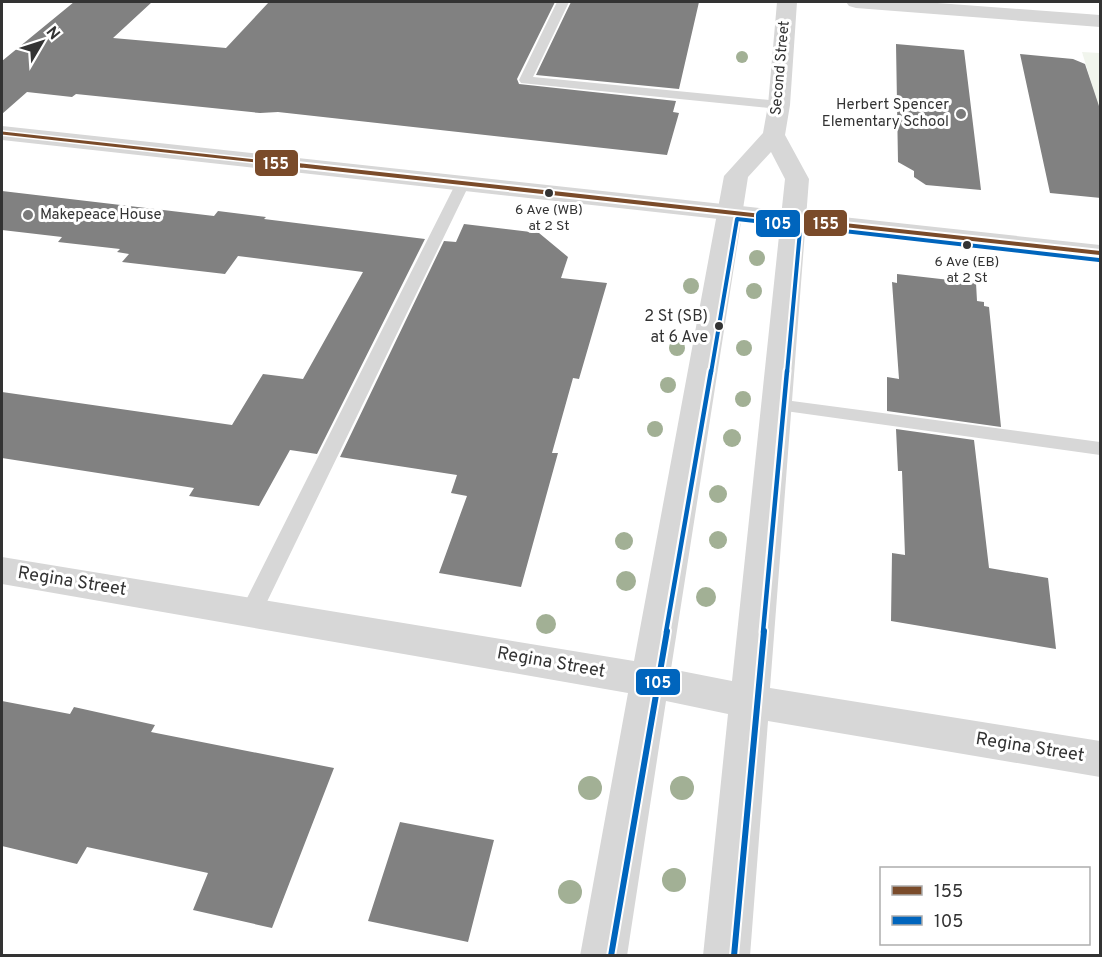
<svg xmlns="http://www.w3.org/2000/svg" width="1102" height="957" viewBox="0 0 1102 957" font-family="Overpass,sans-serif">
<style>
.green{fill:#f1f5ed}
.building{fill:#818181}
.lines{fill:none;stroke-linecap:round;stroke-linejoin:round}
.service{fill:#d7d7d7;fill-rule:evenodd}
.minor{fill:#d7d7d7;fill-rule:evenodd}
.tertiary{fill:#d7d7d7;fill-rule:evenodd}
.bus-1-far1-casing{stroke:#fff;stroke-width:6}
.bus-1-casing{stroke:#fff;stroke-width:8}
.bus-2-far2-casing{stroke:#fff;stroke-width:8}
.bus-2-far1-casing{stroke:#fff;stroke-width:9}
.bus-2-casing{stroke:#fff;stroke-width:10}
.bus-1-far1{stroke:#7a4b2a;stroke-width:3}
.bus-1{stroke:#7a4b2a;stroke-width:4}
.bus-2-far2{stroke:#0065bd;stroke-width:4}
.bus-2-far1{stroke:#0065bd;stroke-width:4.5}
.bus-2{stroke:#0065bd;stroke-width:6}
.tree{fill:#a2b095}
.poi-dot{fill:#7a7a7a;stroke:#fff;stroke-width:2}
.bus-dot{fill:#333;stroke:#fff;stroke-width:2}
.labels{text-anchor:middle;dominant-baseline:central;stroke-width:6;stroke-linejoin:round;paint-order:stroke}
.far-bus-label{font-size:14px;fill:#333;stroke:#fff}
.far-street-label{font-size:15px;fill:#333;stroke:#fff}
.far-poi-label{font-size:15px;fill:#333;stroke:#fff;text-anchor:end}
.bus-label{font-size:16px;fill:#333;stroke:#fff;text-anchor:end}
.street-label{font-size:18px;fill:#333;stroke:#fff}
.line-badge{stroke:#fff;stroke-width:2}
.badge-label{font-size:16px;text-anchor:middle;font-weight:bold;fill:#fff}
</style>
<rect width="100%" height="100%" fill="#fff"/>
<path class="green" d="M1082 52 1100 53V106L1098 105Z"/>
<path class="building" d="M74 2H152L113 38 226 48 269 2H555L517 79 519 84 676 101 673 112 679 113 667 155 278 112 260 113 76 94 72 97 27 92 2 114V61Z
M571 2H699L679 89 536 75Z
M896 44 964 50 981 190 926 185 914 177V171L898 162Z
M1020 54 1073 59 1085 64 1101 112V198L1050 193Z
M2 191 214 216 218 211 266 217 264 219 425 239 317 454 290 450 259 506 189 496 194 488 2 458V392L232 425 263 374 303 379 363 272 238 256 225 274 122 262 129 254 117 252 120 249 58 242 62 237 2 230Z
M464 224 539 233 568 257 561 278 607 283 579 379 573 378 552 453H558L521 587 439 573 467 496 451 493 457 475 340 457 444 241 456 242Z
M897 274 976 283 977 301 984 302V306L989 307 1001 427 887 411V377L899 379 892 282 897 283Z
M896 429 974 440 989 568 1048 578 1056 649 891 621 892 553 905 555 902 471H898Z
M2 701 70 714 74 707 155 725 151 732 334 768 272 928 193 910 208 873 87 847 77 864 2 846Z
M400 822 494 840 468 942 368 921Z"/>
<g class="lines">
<path class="service" d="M557 2H569L533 77 779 101 786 105 779 109 521 83 519 80Z
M463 179 470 183 262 612 259 618 251 621 243 618 240 612 456 183Z
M777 399 1100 442V455L771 409 768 405 771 401Z"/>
<path class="minor" d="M777 2H797L790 105 785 135 809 179 770 688 1100 741V777L768 721 750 956H703L728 714 666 701 627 956H580L628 693 2 584V557L634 661 724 176 763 133 768 105ZM771 152 785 179 732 681 671 669 748 177Z
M846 2H924L1100 15V27L856 8 849 6Z"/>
<path class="tertiary" d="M2 126 1100 245V261L2 140Z"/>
<g class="bus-1-far1-casing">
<path id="bus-1-far1" d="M2 133 302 166"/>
</g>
<g class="bus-1-casing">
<path id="bus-1" d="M288 164 1100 253"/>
</g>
<g class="bus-2-far2-casing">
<path id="bus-2-far2" d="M711 373 737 219 1099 260
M787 373 801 220"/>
</g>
<g class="bus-2-far1-casing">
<path id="bus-2-far1" d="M666 632 711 371
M763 632 787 371"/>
</g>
<g class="bus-2-casing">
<path id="bus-2" d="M611 956 667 631
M734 956 764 631"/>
</g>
<use href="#bus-1-far1" class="bus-1-far1"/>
<use href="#bus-1" class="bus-1"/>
<use href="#bus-2-far2" class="bus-2-far2"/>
<use href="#bus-2-far1" class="bus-2-far1"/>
<use href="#bus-2" class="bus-2"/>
</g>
<g class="tree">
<circle cx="742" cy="57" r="6"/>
<circle cx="757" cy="258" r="8"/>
<circle cx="691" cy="286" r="8"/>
<circle cx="754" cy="291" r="8"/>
<circle cx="677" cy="348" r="8"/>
<circle cx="744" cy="348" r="8"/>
<circle cx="668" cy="385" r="8"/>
<circle cx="743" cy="399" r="8"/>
<circle cx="655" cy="429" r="8"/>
<circle cx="732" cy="438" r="9"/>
<circle cx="718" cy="494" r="9"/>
<circle cx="718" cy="540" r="9"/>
<circle cx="624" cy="541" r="9"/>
<circle cx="626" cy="581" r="10"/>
<circle cx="706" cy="597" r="10"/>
<circle cx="546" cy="624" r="10"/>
<circle cx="590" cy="788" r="12"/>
<circle cx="682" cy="788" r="12"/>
<circle cx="674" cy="880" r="12"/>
<circle cx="570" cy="892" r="12"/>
</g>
<g class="poi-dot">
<circle cx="961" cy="114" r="6"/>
<circle cx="28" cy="215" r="6"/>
</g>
<g class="bus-dot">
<circle cx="549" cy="193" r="5"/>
<circle cx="967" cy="245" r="5"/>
<circle cx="719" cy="326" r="5"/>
</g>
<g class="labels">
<g class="far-bus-label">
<text x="549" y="210">6 Ave (WB)<tspan x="549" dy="16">at 2 St</tspan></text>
<text x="967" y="262">6 Ave (EB)<tspan x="967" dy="16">at 2 St</tspan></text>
</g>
<g class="far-street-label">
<text transform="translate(781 68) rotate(-85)">Second Street</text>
</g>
<g class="far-poi-label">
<text x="949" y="105">Herbert Spencer<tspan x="949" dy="17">Elementary School</tspan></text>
<text x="40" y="215" text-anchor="start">Makepeace House</text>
</g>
<g class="bus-label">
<text x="708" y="317">2 St (SB)<tspan x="708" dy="21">at 6 Ave</tspan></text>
</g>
<g class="street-label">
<text transform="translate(72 582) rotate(9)">Regina Street</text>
<text transform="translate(551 663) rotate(10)">Regina Street</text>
<text transform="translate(1030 748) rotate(9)">Regina Street</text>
</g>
</g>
<g class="line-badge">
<rect x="254" y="149" width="45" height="28" rx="6" fill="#7a4b2a"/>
<rect x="803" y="209" width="45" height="28" rx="6" fill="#7a4b2a"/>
<rect x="755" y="209" width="46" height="29" rx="6" fill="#0065bd"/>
<rect x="635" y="668" width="46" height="28" rx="6" fill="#0065bd"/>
</g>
<g class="badge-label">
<text x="276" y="169">155</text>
<text x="826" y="229">155</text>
<text x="778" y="229">105</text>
<text x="658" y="688">105</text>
</g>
<rect width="1102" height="957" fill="none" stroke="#333333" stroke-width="6"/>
<rect x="880" y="867" width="210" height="78" fill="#ffffff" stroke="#adadad" stroke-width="1.5"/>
<rect x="892" y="886" width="30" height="9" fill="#7a4b2a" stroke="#adadad" stroke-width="1.5"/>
<text x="934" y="897" font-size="18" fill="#333333">155</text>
<rect x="892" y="916" width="30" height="9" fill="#0065bd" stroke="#adadad" stroke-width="1.5"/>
<text x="934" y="927" font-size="18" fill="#333333">105</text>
<g transform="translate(42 42) rotate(51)" stroke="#ffffff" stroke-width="4.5" paint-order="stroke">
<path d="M0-4.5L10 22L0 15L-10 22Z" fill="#333333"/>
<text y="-9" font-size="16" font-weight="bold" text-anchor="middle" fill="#333333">N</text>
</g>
</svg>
